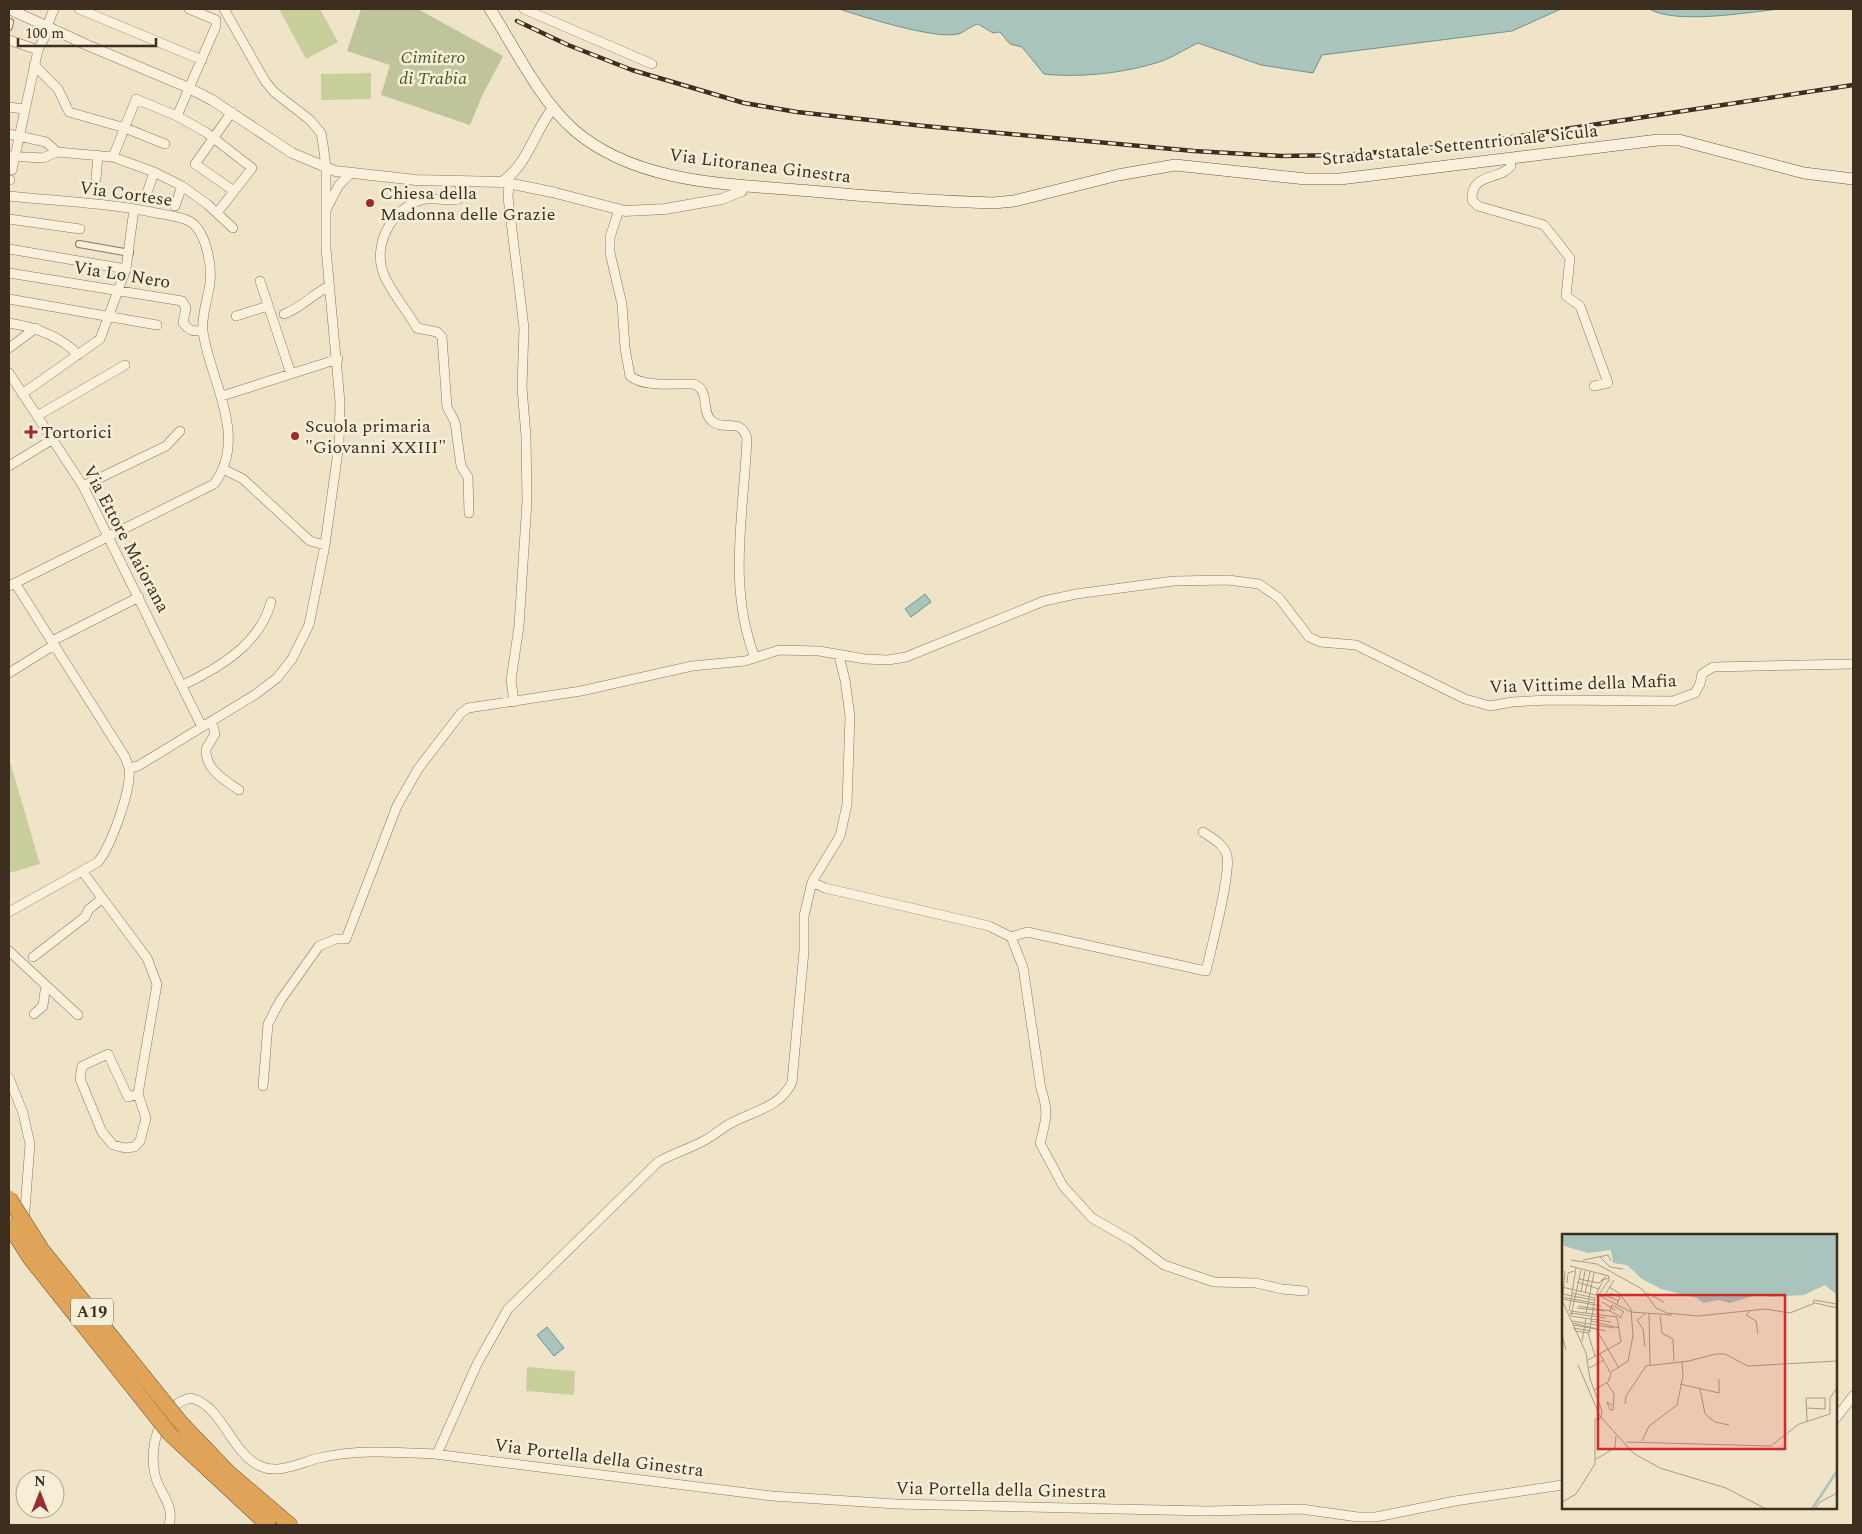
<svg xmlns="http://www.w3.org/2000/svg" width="1862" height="1534" viewBox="0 0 1862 1534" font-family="Spectral,serif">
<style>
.green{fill:#c9cf9b}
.cemetery{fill:#bfc49a}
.water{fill:#a9c4bc;stroke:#6f938a}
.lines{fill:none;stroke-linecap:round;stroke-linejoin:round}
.pedestrian-casing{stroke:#8d765c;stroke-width:8}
.minor-casing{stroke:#8d765c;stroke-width:10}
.tertiary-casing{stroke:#8d765c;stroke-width:11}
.secondary-casing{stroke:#6f573f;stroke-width:12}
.motorway-casing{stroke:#5b4430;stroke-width:16}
.pedestrian{stroke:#faf1dc;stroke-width:6}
.minor{stroke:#faf1dc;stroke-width:9}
.tertiary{stroke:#faf1dc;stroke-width:10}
.secondary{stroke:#faf1dc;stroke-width:11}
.motorway{stroke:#e0a458;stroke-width:15}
.rail-casing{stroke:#3d2e20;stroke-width:4.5}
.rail{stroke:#f7eed8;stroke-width:2.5;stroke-dasharray:8;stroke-linecap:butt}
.motorway-bridge-casing{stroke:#5b4430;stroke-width:16;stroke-linecap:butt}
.motorway-bridge{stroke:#e0a458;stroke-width:15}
.poi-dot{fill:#9e2a2b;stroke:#f7eed8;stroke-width:2}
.labels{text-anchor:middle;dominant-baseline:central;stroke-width:5;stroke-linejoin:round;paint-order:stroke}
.shield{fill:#f7eed8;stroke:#756857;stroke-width:1}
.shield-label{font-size:16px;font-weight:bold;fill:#3d2e20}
.park-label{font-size:18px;font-style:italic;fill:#4d5a26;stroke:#f7eed8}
.street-label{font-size:18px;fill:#3d2e20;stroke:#f7eed8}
.poi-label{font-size:18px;fill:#3d2e20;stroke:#f7eed8;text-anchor:start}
.inset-river{fill:none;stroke:#a9c4bc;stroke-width:2.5}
.inset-road{fill:none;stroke:#a89b85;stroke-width:1}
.view{fill:#d62828;fill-opacity:0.15;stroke:#d62828;stroke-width:2.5}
.inset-edge{fill:none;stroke:#3d2e20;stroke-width:2.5}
</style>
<rect width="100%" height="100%" fill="#f0e4c8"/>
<path class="green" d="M279 9H320L338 42 306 59Z
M371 73V99L321 100V74Z
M9 758 40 864 9 873Z
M527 1367 575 1371 574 1395 526 1391Z"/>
<path class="cemetery" d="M361 9H418L503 56 482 96 470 125 381 95 390 65 347 51Z"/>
<path class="water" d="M839 9H1561L1512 31 1322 55 1313 73 1261 65 1198 43C1185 49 1172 58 1159 62 1124 73 1081 78 1044 74L1022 47 1010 44 1000 32 993 33 978 24C971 26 967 30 961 33 941 42 861 16 839 9Z
M1649 9H1781C1747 12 1678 25 1649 9Z
M925 594 931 602 911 617 905 609Z
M547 1327 564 1348 554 1356 537 1335Z"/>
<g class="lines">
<g class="pedestrian-casing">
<path id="pedestrian" d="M9 27 10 22
M79 244 130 253"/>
</g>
<g class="minor-casing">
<path id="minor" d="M79 9 202 60
M524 9 652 64
M47 26 54 9
M9 40 38 50
M34 65 58 89 69 112 125 128 165 144
M9 107 23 109
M232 112 195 164 234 191
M177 116 216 26V20L189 9
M9 134 46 142 57 152 113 157 154 172 182 186 207 204 233 228
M9 156 43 158 57 152
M113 157 136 99 177 116 207 133 252 168 217 213
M1510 158 1511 166C1499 181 1471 172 1472 200L1478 206 1544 225 1570 258 1566 296 1580 306 1608 383 1594 386
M12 170 38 50 50 27
M96 179 98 155
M9 180H10
M461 182 459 199C446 202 433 196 421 200 391 209 372 246 384 275 392 294 407 310 417 328L437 332 442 337 447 407 455 422 461 466 468 477 469 513
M509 185 508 197 524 328 522 387 526 437 527 501 519 626 511 680 514 702
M9 196C57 201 108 203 156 213 166 215 179 216 189 221 206 230 212 265 210 283 208 299 201 315 203 332 210 381 249 437 214 484L9 586
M145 199 154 172
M175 206 182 186
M326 210 339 185 351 173
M619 210 610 237V253L622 304 625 348 630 376C645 388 676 383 694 384 711 391 700 411 712 421 725 432 739 416 747 438 744 513 727 586 755 658
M9 219 80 229
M9 249 126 269
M9 273 182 301 186 308 183 323C190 331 193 332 203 330
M260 281 291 374
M9 299 157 325
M284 314C301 308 313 294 329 286
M236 316 268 306
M9 323C34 327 60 335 78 355
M9 348 36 328
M9 373 83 486 202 727
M22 394 100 339 126 269 134 209
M222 396 338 359
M37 416 125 365
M9 466 53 439
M223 469 243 479 310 541 325 545
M83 486 166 446 180 431
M52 641 139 597
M9 673 54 645
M183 685C219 668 260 644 271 602
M212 721 215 734 206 749C205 769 224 780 239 790
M129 768 138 766 256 694 277 678 292 659 309 625 325 545 339 444 340 402 326 249V168L323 144 321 133 310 120 274 92 265 81 224 9
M82 871 147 958 157 984 138 1094 146 1118 140 1141 134 1147 125 1148 113 1145 102 1132 80 1079 82 1066 108 1054 128 1097 138 1094
M812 882 825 888 989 926 1011 937 1027 932 1206 971C1211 949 1231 874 1227 856 1225 845 1212 838 1203 832
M9 912 98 862C111 846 132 789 129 768 128 765 126 760 125 757L15 583
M1011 937 1023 967 1041 1089C1049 1111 1046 1121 1040 1143L1063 1186 1092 1218 1132 1241 1164 1265 1214 1282 1256 1283 1282 1289 1304 1291
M9 951 78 1015
M33 957 85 917 89 909 102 899
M34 1014 43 1006 45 991 48 988
M9 1078 23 1113 30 1144 24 1222
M263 1086 268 1024 280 1001 319 946 336 939H346L397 806 418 769 461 713 468 708 581 691 692 666 745 661 779 650 819 651 865 659 888 660 906 657 1044 601 1076 594 1174 581 1228 580 1259 584 1279 598 1309 637 1320 642 1356 645 1465 699 1490 706 1512 702 1549 700 1673 701 1695 693 1700 684 1702 674 1713 667 1853 664
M1836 1418 1853 1396
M437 1454 477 1364 508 1309 658 1162C674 1153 692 1148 707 1139 714 1135 720 1130 726 1126 749 1112 781 1108 792 1082L804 951V916L812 882 840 836 847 805 850 716 845 680 839 656
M169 1525C175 1504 159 1493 155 1475 149 1447 159 1405 191 1398 223 1406 230 1452 260 1466 278 1475 302 1462 319 1458 356 1449 396 1452 434 1454L772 1496 896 1504 1207 1511 1301 1509 1358 1517H1376L1455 1501 1563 1485"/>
</g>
<g class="tertiary-casing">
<path id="tertiary" d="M9 9 87 45 189 88 212 100 292 153 335 171 416 180 502 182 552 192 625 211 665 209 722 199 742 191 743 185
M502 182C529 163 533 133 553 108"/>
</g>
<g class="secondary-casing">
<path id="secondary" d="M490 9C515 48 539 99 574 130 638 185 732 184 811 191 872 197 932 201 993 203L1014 201 1118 175 1175 165 1306 179H1340L1658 140H1679L1804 173 1853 179"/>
</g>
<g class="motorway-casing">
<path id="motorway" d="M181 1423 228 1472 290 1525
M170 1434 268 1525"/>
</g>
<use href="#pedestrian" class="pedestrian"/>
<use href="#minor" class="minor"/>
<use href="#tertiary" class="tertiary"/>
<use href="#secondary" class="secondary"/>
<use href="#motorway" class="motorway"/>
<g class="rail-casing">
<path id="rail" d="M517 21 568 45 632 70 744 103 797 112 924 126 1194 151 1281 156 1344 155 1461 145 1853 85"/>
</g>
<use href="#rail" class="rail"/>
<g class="motorway-bridge-casing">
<path id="motorway-bridge" d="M9 1198 42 1250 181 1423
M9 1225 30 1258 170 1434"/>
</g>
<use href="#motorway-bridge" class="motorway-bridge"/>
</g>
<g class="poi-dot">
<circle cx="370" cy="203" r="5"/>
<path d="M28.5 424.5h5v5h5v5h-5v5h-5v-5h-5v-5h5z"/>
<circle cx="295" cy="436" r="5"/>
</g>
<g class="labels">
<rect class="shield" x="71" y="1298.5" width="42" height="27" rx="4"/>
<g class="shield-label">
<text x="92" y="1312">A19</text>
</g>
<g class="park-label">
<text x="433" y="57">Cimitero<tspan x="433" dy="21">di Trabia</tspan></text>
</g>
<g class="street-label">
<text transform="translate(1460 145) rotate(-6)">Strada statale Settentrionale Sicula</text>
<text transform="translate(760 166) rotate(7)">Via Litoranea Ginestra</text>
<text transform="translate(126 194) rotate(8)">Via Cortese</text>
<text transform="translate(122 275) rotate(9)">Via Lo Nero</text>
<text transform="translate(126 539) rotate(62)">Via Ettore Maiorana</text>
<text transform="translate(1583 684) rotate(-2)">Via Vittime della Mafia</text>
<text transform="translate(599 1458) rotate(7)">Via Portella della Ginestra</text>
<text transform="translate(1001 1490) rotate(1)">Via Portella della Ginestra</text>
</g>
<g class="poi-label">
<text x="380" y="193">Chiesa della<tspan x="380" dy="21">Madonna delle Grazie</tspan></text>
<text x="305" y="426">Scuola primaria<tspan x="305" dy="21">"Giovanni XXIII"</tspan></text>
<text x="41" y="432">Tortorici</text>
</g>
</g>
<g transform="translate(1562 1234)">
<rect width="275" height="275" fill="#f0e4c8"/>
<path d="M0 0H275V61L263 51 242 61 207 63 198 60 168 69 157 66 141 69 135 64 99 55 80 45 65 31 51 29 49 16 26 19 2 12Z" fill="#a9c4bc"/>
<path class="inset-river" d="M250 275 275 237"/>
<path class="inset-road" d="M38 23 48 33 61 35M9 26 35 30 80 55 94 74 105 79 136 82 203 75 228 79 253 69 275 74M21 26 46 21 49 27M8 32 47 42V48M19 36 9 82 49 88M17 45 37 49 44 42M15 48 37 55M5 49 6 39 12 37M0 53 38 62 69 78 110 81M47 53 57 59 69 75 71 102 66 127 49 138M19 58 23 37M10 59 33 64 27 99 13 97M23 59 28 38M48 59 58 63 55 70M85 59 102 68M0 60 32 66M1 60 3 37M34 61 41 46 47 44M42 61 57 67M36 62 46 47M0 63 32 69M41 64 52 46M0 65 39 72M0 66 24 119 28 145 40 177 39 184 33 185V230L14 260 0 268M40 68 53 76M251 69 252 66 274 70M16 72 48 77 60 84M15 74 42 77M7 77 14 34M8 77 55 83 59 108M48 77 50 71 54 73 62 78 58 83M188 77 184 81 194 87 196 100M8 79 44 84M24 79 32 39M83 80 75 86 81 95 83 113M87 80 88 132M98 82 100 99 111 105 112 127M10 87 52 94M29 87 57 94M11 89 44 97M11 91 34 95M11 94 29 97M34 95 57 134M26 99 33 122M0 100 4 116M20 107 24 84M26 126 59 108M16 131 38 182 71 219 98 234 164 254 204 275M27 134 42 126M45 149 52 160 51 176H48L45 168 50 171M118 150 157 159V145M138 155 143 180 153 188 167 191M32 156 46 148 49 140 38 120M63 170 64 162 84 132 127 127 154 120H163L186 132 275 127M244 174 263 175V164H244V165L245 185V188M80 207 87 192 115 171 121 142 120 127M64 208 209 212 237 190 268 180V164L275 154M34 225 53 214 54 202M253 275 258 268 275 259"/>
<path class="view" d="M36 61H223V215H36Z"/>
<rect width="275" height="275" class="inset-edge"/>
</g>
<rect width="1862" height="1534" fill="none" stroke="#3d2e20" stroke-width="20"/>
<g transform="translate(40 1494)"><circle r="24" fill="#f7eed8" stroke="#ada18e"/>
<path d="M0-4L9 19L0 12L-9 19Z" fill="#9e2a2b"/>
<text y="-8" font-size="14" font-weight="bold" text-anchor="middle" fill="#3d2e20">N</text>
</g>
<path d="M18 38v8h138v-8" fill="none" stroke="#3d2e20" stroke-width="2.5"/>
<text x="25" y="38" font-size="15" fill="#3d2e20" stroke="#f7eed8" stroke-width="4" paint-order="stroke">100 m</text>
</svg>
